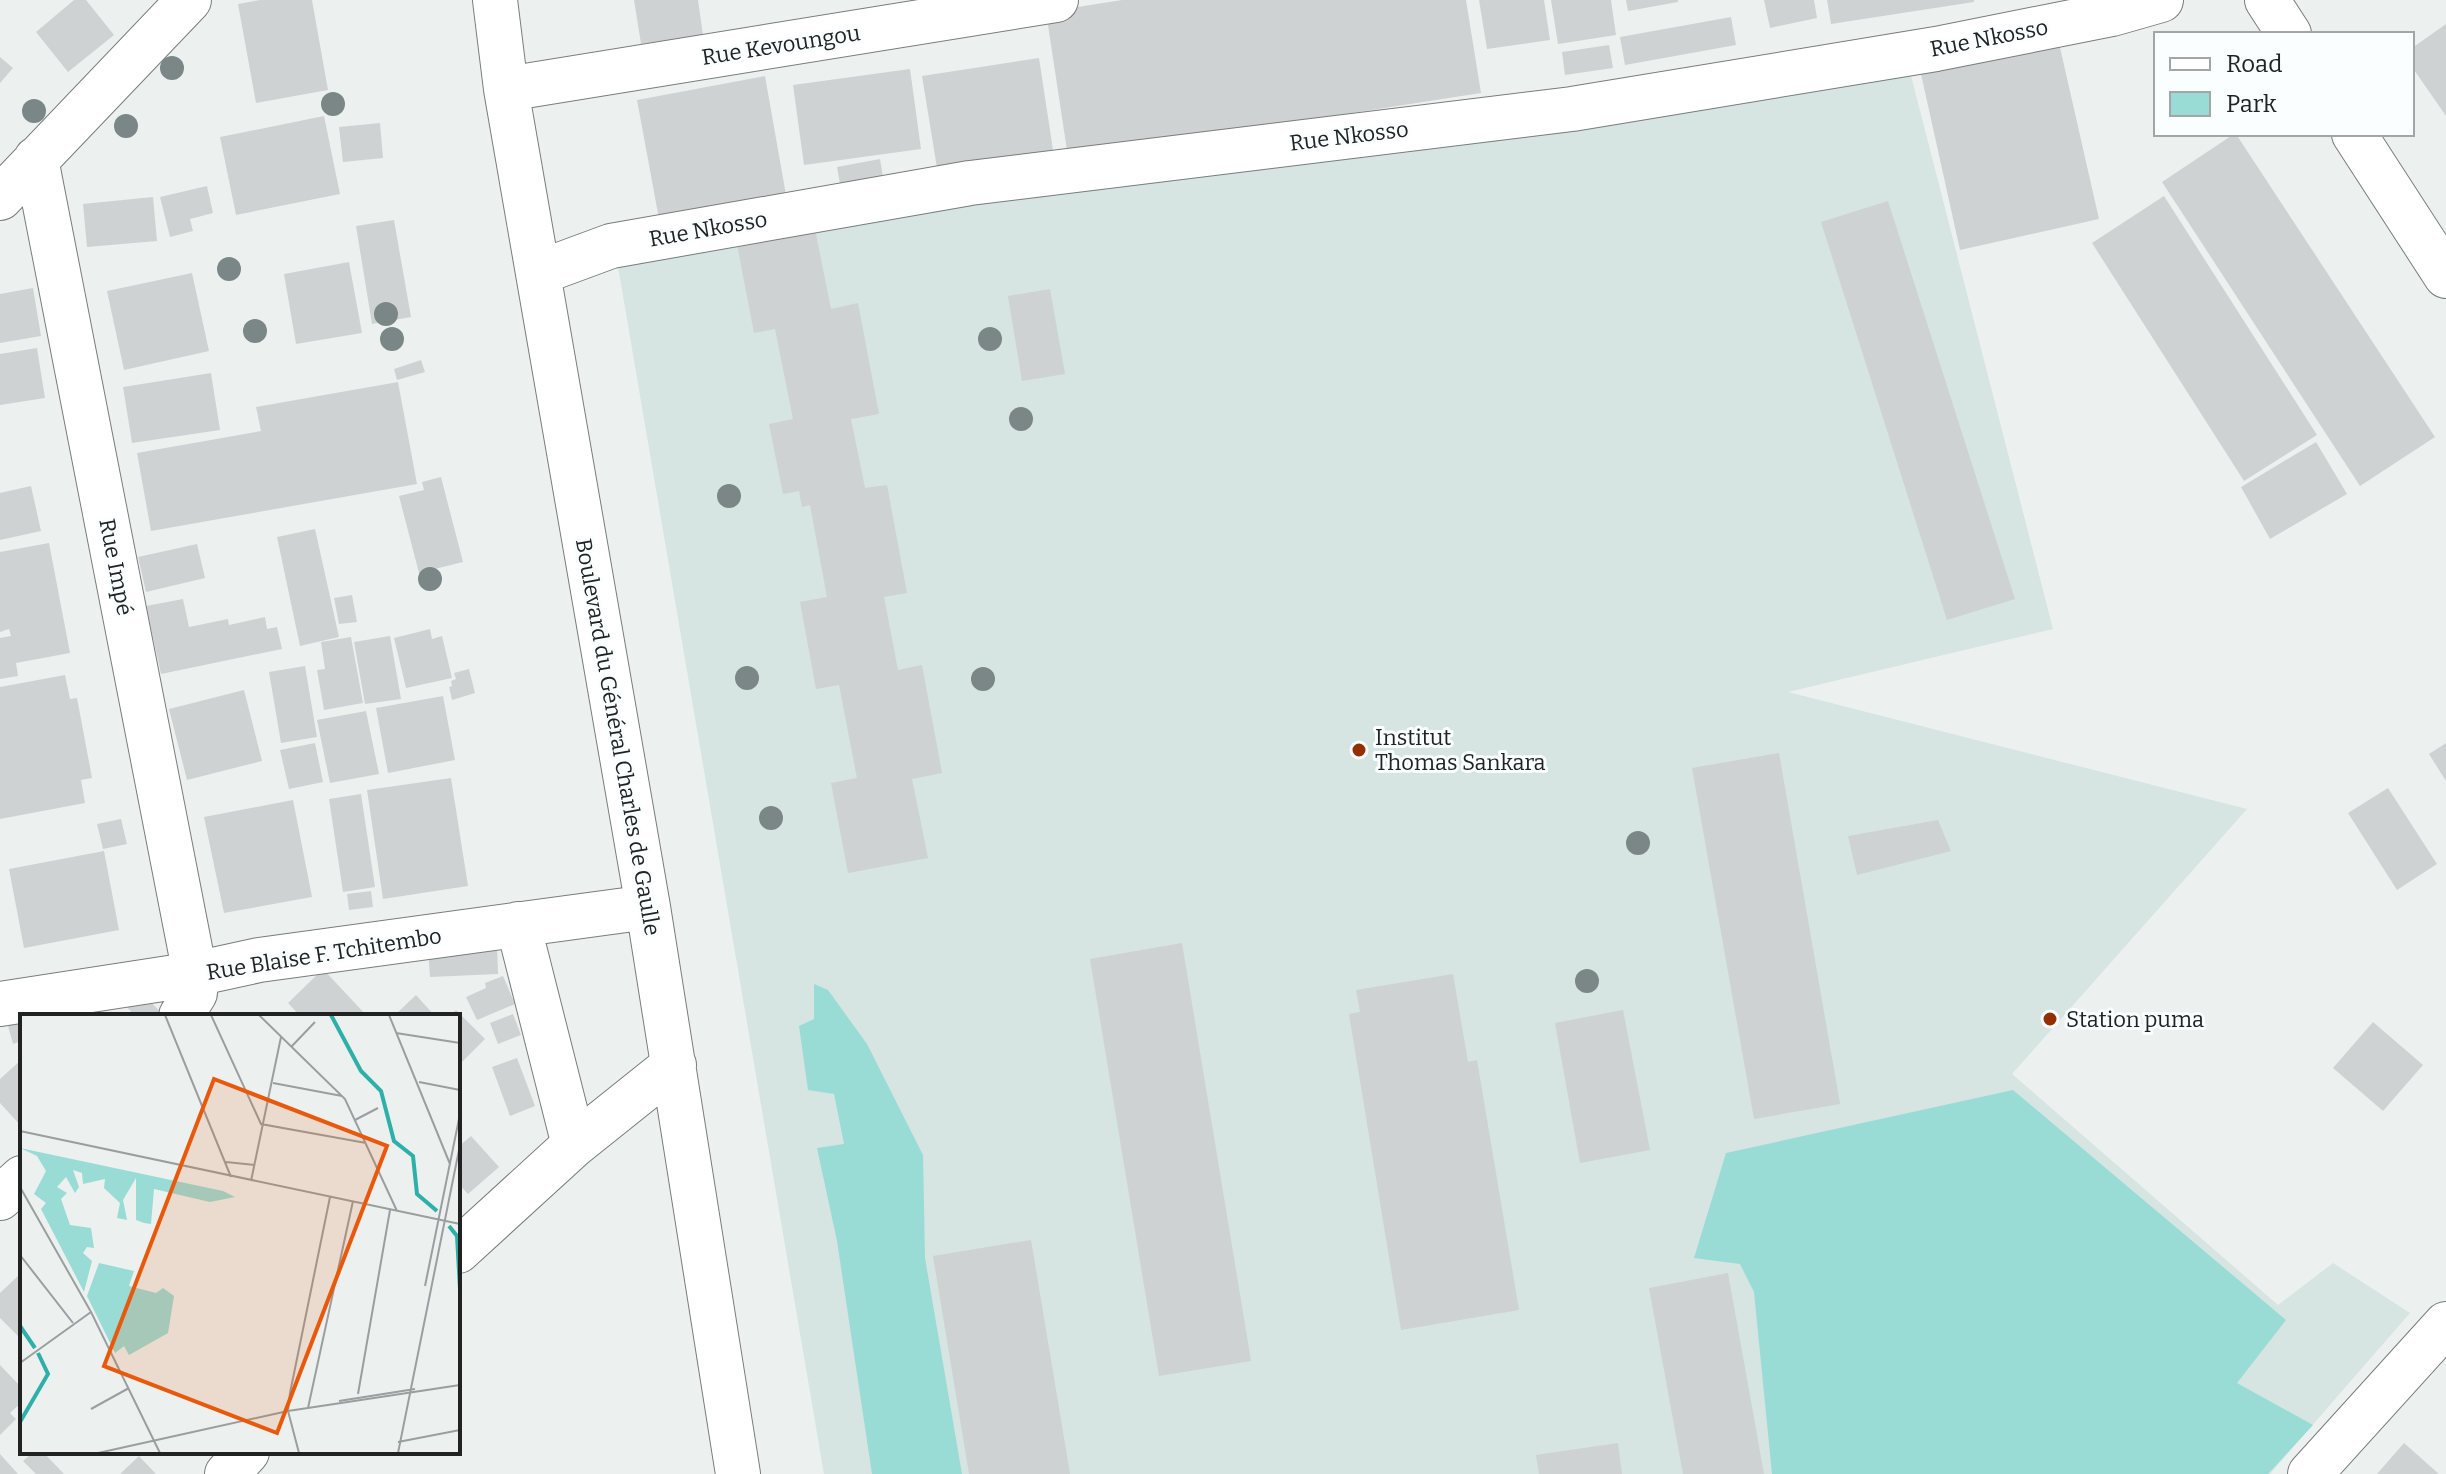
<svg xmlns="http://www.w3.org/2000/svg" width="2446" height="1474" viewBox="0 0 2446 1474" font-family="Bitter,serif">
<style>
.built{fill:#d6e4e2}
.green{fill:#99dcd6}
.building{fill:#ced2d2}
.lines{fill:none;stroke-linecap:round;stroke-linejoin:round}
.minor-casing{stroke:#787c7b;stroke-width:46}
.minor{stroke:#fff;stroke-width:44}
.tree{fill:#7a8786}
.poi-dot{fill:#942f02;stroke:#fafefe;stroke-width:3}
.labels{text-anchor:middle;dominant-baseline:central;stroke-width:6;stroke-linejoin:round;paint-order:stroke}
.street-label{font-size:22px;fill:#212222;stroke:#fafefe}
.poi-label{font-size:22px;fill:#212222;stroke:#fafefe;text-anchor:start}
.inset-river{fill:none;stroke:#2eb0a8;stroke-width:4}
.inset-road{fill:none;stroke:#9b9e9e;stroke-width:2}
.view{fill:#e8590c;fill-opacity:0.15;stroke:#e8590c;stroke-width:4}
.inset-edge{fill:none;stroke:#212222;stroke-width:4}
</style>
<rect width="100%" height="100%" fill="#ecf1f0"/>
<path class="built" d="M1907 60 2053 629 1788 692 2247 809 2012 1074 2278 1305 2333 1263 2410 1313 2270 1474H824L615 249Z"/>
<path class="green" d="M814 984 828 990 867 1044 923 1155 925 1258 962 1474H872L837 1241 817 1148 844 1144 834 1094 808 1090 799 1026 814 1019Z
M2013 1090 2286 1320 2237 1383 2313 1425 2268 1474H1772L1754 1292 1740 1264 1694 1258 1726 1153Z"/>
<path class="building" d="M74 0H86L114 35 68 72 36 32Z
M260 0H312L328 90 256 103 238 4Z
M634 0H698L703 35 641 44Z
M1122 0H1466L1481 93 1068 157 1046 12Z
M1479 0H1544L1550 40 1487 49Z
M1551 0H1611L1616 35 1558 44Z
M1626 0H1678V2L1628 11Z
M1764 0H1814L1817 18 1770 28Z
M1827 0H1974V2L1831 24Z
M1731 17 1736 45 1625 65 1620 37Z
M2446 24V116L2412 67V48Z
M2059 43 2099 219 1960 250 1921 74Z
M1609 45 1613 68 1565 75 1562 52Z
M0 57 13 68 0 83Z
M1039 58 1053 150 937 168 922 76Z
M910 69 921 149 804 165 793 85Z
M765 76 786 195 659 219 637 100Z
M324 116 340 194 236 215 220 137Z
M380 123 383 158 343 162 339 127Z
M2234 134H2236L2435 437 2360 486 2162 182Z
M880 159 886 195 843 201 837 167Z
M207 186 213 213 190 219 193 231 170 237 160 197Z
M2164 196 2317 435 2244 481 2092 243Z
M153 197 157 241 87 247 83 204Z
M1888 201 2015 599 1947 620 1821 222Z
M394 220 411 317 372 324 356 226Z
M814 224 831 309 858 303 879 414 851 419 865 488 887 485 907 593 884 597 898 670 922 665 942 773 912 779 928 858 848 873 831 783 857 778 839 685 816 689 800 602 827 597 810 505 802 507 799 491 783 494 769 424 793 419 775 329 754 333 736 239Z
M349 262 362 333 296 344 284 274Z
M192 273 209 351 124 370 107 291Z
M33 288 41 336 0 343V294Z
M1050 289 1065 374 1022 381 1008 296Z
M37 348 45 398 0 405V354Z
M421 360 425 372 397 380 394 369Z
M211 373 220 430 132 443 123 387Z
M398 382 417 484 151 531 137 453 261 431 256 407Z
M2316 442 2347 494 2270 539 2241 487Z
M441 477 463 562 419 573 399 496 424 490 422 482Z
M31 486 41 531 0 540V493Z
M315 529 339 637 300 646 277 537Z
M49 543 70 653 16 663 18 676 0 679V638L11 636 9 629 0 632V552Z
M197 544 205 578 146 592 138 557Z
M352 595 357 622 339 624 334 598Z
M183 599 189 627 228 619 229 625 265 617 267 629 277 627 282 649 161 674 146 606Z
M430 629 432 639 442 636 452 678 406 688 394 638Z
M390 636 401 699 365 704 354 642Z
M351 637 363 703 324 710 317 670 325 669 321 642Z
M305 666 317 737 281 743 269 672Z
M469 669 475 693 452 700 449 687 452 686 451 681 456 679 454 673Z
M65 675 70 699 77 698 92 778 81 780 85 803 0 819V687Z
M244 690 262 761 187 780 169 709Z
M443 696 455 760 388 773 376 708Z
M366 711 379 774 330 783 317 720Z
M315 743 323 782 289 789 280 750Z
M2446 743V781L2429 754Z
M1779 753 1840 1104 1754 1119 1692 768Z
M451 778 468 886 383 899 367 790Z
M2388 788 2437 864 2397 890 2348 813Z
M361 794 375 887 343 892 329 799Z
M293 800 312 897 224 913 204 817Z
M121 819 127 844 103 849 97 824Z
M1938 820 1951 851 1857 875 1848 836Z
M104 851 119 930 24 948 9 869Z
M371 891 373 907 349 910 347 894Z
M1182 943 1251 1361 1159 1376 1090 959Z
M497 945 498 974 430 977 428 949Z
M323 969 367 1016H300L288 1003Z
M1453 974 1468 1062 1477 1060 1519 1310 1401 1330 1349 1014 1360 1012 1356 990Z
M503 976 515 1004 477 1020 466 997 486 988 485 983Z
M140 990 161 1013 158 1016H135L125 1005Z
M416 995 435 1016H394Z
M456 1010 485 1039 458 1066V1016H450Z
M1623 1010 1650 1150 1580 1163 1555 1023Z
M513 1014 521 1035 498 1044 490 1023Z
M22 1018V1041L13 1044 7 1022Z
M2373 1022 2423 1065 2383 1111 2333 1068Z
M517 1058 535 1106 510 1116 492 1067Z
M22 1059V1127L0 1103V1079Z
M471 1136 499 1167 468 1194 458 1183V1147Z
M1031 1240 1070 1474H969L933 1256Z
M22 1272V1340L0 1318V1293Z
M1728 1273 1764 1474H1683L1649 1288Z
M0 1365 22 1388V1402L10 1413 16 1419 0 1435Z
M1618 1443 1622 1474H1539L1536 1455Z
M2404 1443 2439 1474H2377Z
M33 1452H43L64 1474H36L23 1461Z
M0 1454 18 1474H0Z
M139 1456 156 1474H120Z"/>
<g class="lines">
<g class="minor-casing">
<path id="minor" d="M495 0 506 89 648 907 738 1474
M2267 0 2289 34
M506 89 1056 0
M2354 134 2446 276
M36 159 195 974V993L181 1016
M0 198 189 0
M538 273 611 246 970 183 1572 109 1936 49 2112 14 2161 0
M518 924 574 1145
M0 1004 195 974 259 960 648 907
M0 1198 22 1178
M458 1251 574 1145 674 1065
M227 1474 247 1452
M2310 1474 2446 1324"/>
</g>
<use href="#minor" class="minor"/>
</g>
<g class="tree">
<circle cx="172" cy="68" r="12"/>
<circle cx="333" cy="104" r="12"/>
<circle cx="34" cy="111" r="12"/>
<circle cx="126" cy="126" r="12"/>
<circle cx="229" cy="269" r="12"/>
<circle cx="386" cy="314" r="12"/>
<circle cx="255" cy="331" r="12"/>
<circle cx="392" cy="339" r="12"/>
<circle cx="990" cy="339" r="12"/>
<circle cx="1021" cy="419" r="12"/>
<circle cx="729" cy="496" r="12"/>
<circle cx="430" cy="579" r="12"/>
<circle cx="747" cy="678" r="12"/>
<circle cx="983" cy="679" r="12"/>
<circle cx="771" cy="818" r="12"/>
<circle cx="1638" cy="843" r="12"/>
<circle cx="1587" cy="981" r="12"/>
</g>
<g class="poi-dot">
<circle cx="1359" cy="750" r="8"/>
<circle cx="2050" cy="1019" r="8"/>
</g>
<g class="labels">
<g class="street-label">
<text transform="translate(1989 38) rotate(-11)">Rue Nkosso</text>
<text transform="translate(781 45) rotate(-9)">Rue Kevoungou</text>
<text transform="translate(1349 136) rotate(-7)">Rue Nkosso</text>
<text transform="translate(708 229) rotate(-10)">Rue Nkosso</text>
<text transform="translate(116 567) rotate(79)">Rue Impé</text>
<text transform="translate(618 737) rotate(80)">Boulevard du Général Charles de Gaulle</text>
<text transform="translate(324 954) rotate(-9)">Rue Blaise F. Tchitembo</text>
</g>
<g class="poi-label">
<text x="1375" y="737">Institut<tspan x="1375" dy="25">Thomas Sankara</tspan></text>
<text x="2066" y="1019">Station puma</text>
</g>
</g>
<g transform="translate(20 1014)">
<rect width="440" height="440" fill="#ecf1f0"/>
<path d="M0 134 203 177 215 183 190 188 134 175 131 210 124 209 116 206V164L103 186 107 206 97 204 100 189 84 174 85 165 63 170 62 159 53 156 59 173 55 179 46 163 37 173 47 179 41 185 50 211 71 214 74 234 67 233 63 239 72 247 64 278 21 195 26 189 14 180 26 157 17 142ZM79 249 114 257 109 272 136 279 143 274 154 282 148 319 109 341 104 332 95 339 67 282Z" fill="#99dcd6"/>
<path class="inset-river" d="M311 1 341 57 361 77 374 127 393 142 397 180 417 197M429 212 437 222 440 275M0 312 15 334M0 408 28 360 18 339"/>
<path class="inset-road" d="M145 1 211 163M191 1 241 110 346 129M239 1 325 85 377 197M369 1 430 150M376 19 440 29M272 32 295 8M399 68 440 76M253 69 322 82M335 106 358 94M0 117 440 210M206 148 235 151M231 167 261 23M0 173 71 298 140 439M0 241 53 309M405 272 440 100M0 349 71 298M338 380 370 196M319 387 395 375M288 394 333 187M71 395 109 374M378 428 440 416M78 439 268 397 440 371M279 439 268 397 270 379 310 183M378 439 440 131"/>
<path class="view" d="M194 65 367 132 257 419 84 352Z"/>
<rect width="440" height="440" class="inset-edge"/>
</g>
<rect x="2154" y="32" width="260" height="104" fill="#fafefe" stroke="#a3a6a6" stroke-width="2"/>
<rect x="2170" y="58" width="40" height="12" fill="#ffffff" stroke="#a3a6a6" stroke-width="2"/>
<text x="2226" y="72" font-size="24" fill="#212222">Road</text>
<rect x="2170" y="92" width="40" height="24" fill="#99dcd6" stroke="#a3a6a6" stroke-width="2"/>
<text x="2226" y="112" font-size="24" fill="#212222">Park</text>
</svg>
